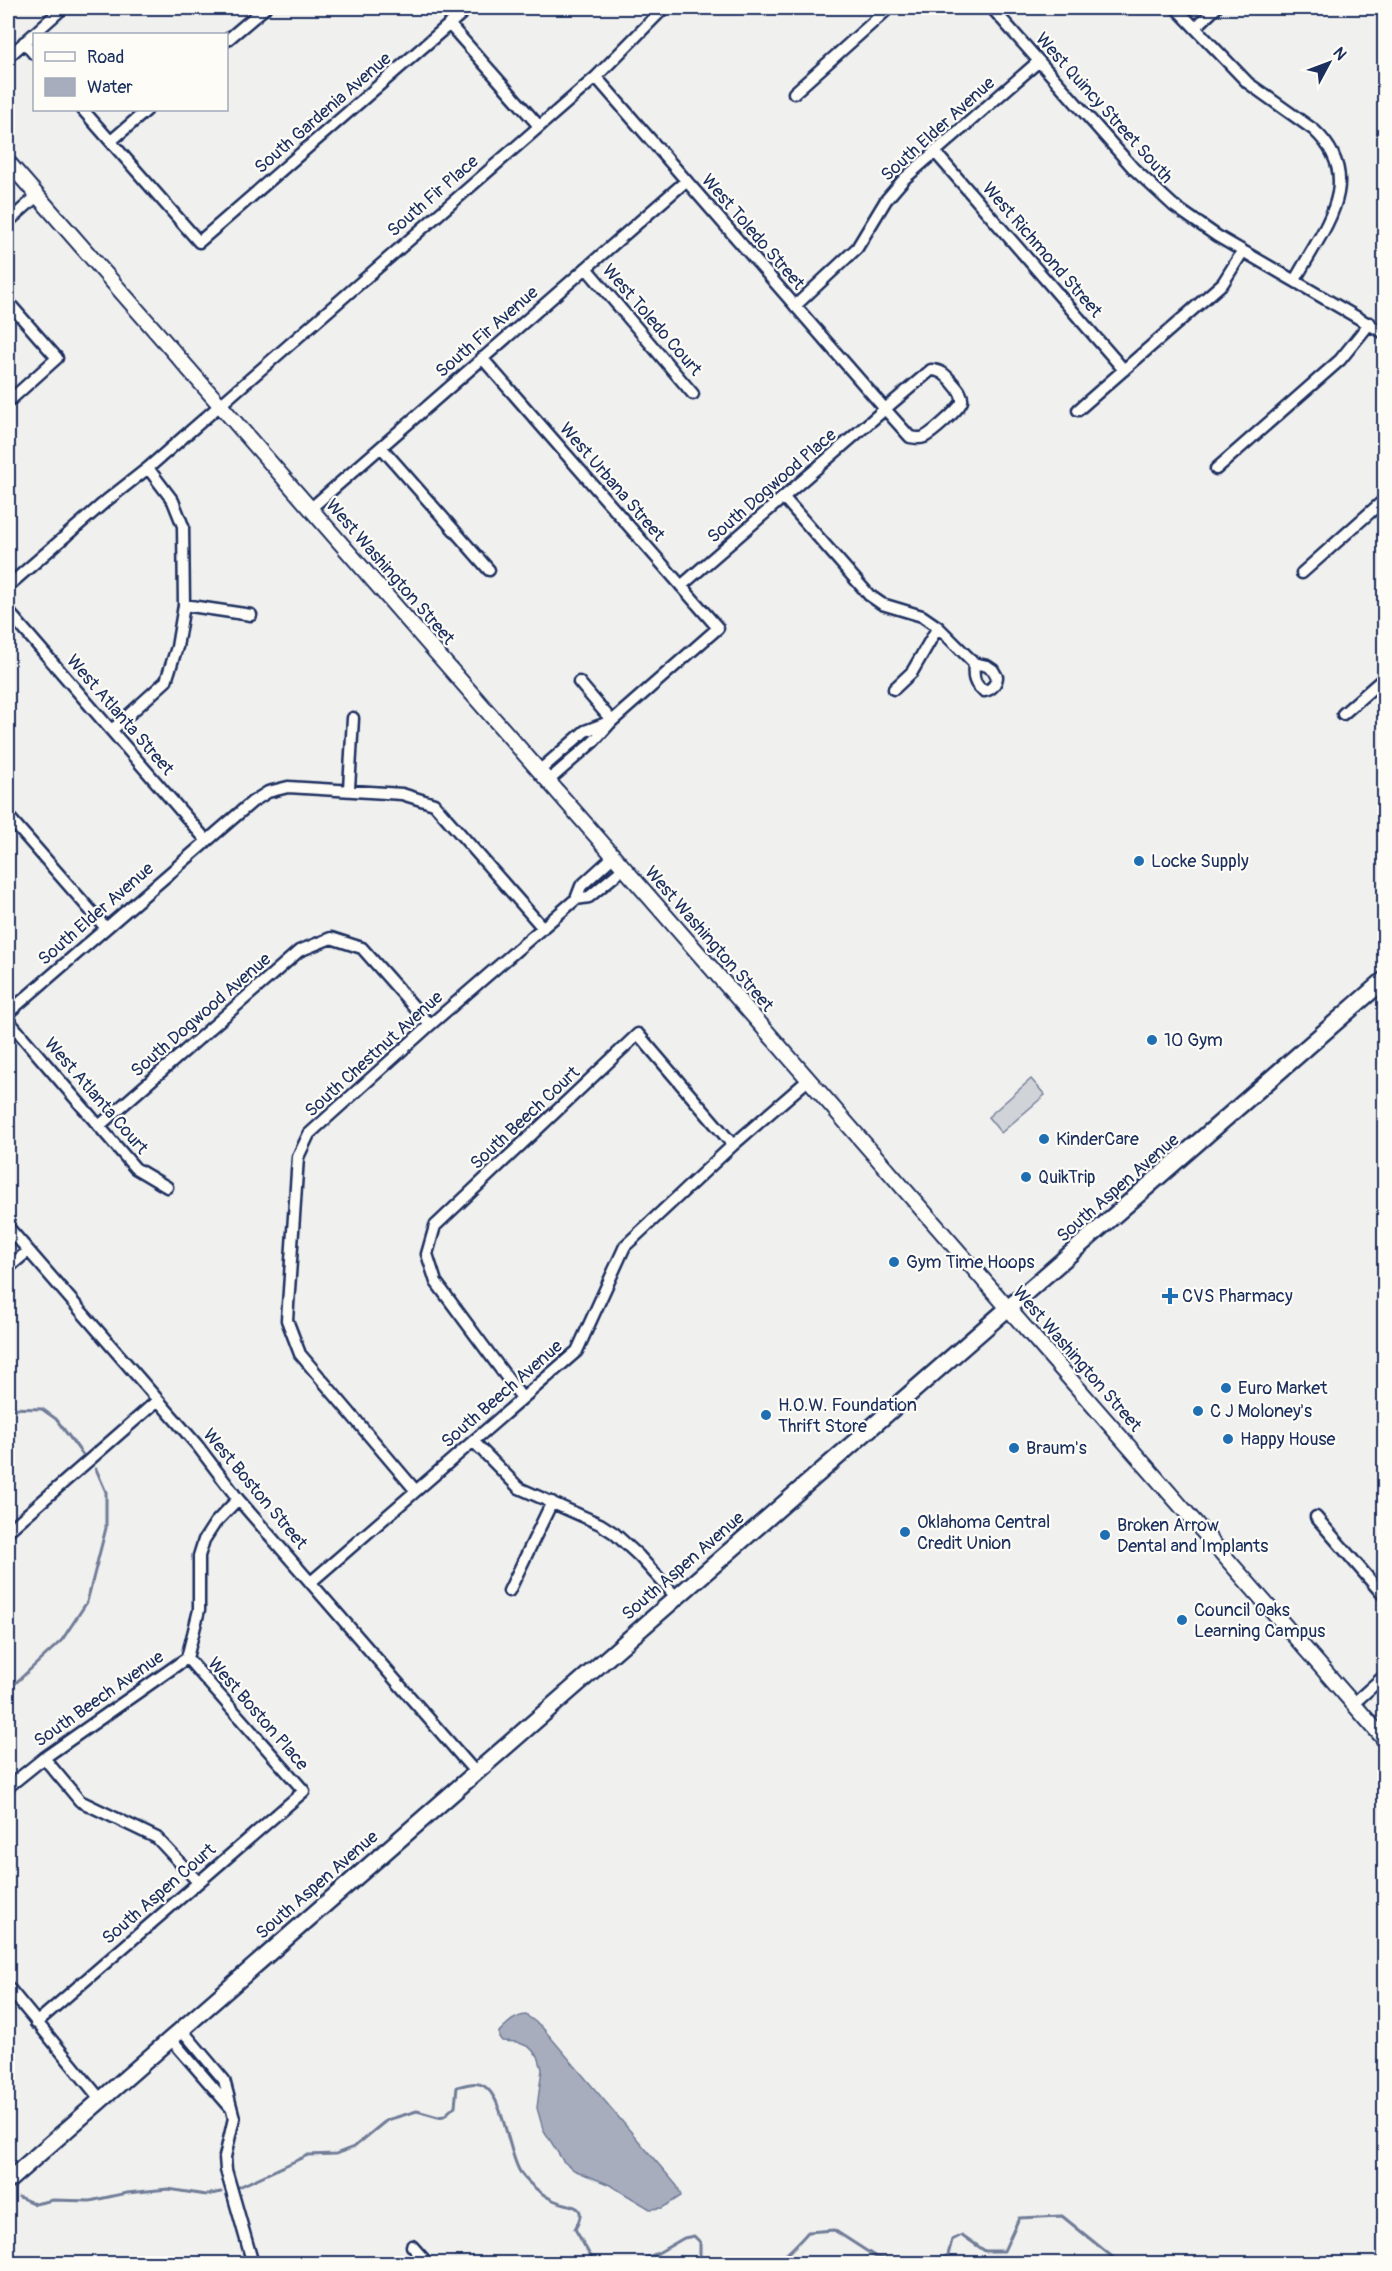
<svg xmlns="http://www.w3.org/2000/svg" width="1392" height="2271" viewBox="0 0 1392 2271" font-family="Pangolin,sans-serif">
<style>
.green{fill:#d0d3d8;stroke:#76819b;stroke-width:1.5}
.water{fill:#a7adbd;stroke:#6f7b97;stroke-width:1.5}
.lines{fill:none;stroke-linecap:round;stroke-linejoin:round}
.stream{stroke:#6f7b97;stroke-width:3}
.minor-casing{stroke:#1b2f5e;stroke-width:15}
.secondary-casing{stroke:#1b2f5e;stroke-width:18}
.primary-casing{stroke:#1b2f5e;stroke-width:20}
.minor{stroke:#fdfcf7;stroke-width:10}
.secondary{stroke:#fdfcf7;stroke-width:14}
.primary{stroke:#fdfcf7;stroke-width:15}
.poi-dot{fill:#1f6fb2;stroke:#fdfcf7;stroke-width:2}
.labels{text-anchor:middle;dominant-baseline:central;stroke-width:4.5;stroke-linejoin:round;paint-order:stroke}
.street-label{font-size:18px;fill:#1b2f5e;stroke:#fdfcf7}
.poi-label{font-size:18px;fill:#1b2f5e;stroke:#fdfcf7;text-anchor:start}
</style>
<rect width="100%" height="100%" fill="#f0f0ee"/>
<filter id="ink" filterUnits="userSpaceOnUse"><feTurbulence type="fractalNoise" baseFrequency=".0167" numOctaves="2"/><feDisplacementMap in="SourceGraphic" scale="12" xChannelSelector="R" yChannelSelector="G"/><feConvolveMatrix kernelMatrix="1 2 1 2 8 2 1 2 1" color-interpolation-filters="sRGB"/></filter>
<g filter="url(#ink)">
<path class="green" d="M1031 1079 1045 1095 1001 1133 988 1117Z"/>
<path class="water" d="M526 2015 541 2026 677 2186 681 2196 662 2208 650 2209 610 2185 574 2170 563 2161 543 2129 537 2108 542 2069 538 2056 529 2047 517 2042 502 2041 499 2037V2032C507 2024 514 2016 526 2015Z"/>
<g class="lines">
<path class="stream" d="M8 1408 42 1409 56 1419 83 1455
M8 1690 62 1640 87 1602 106 1528V1492L96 1469
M239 2187 308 2155 336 2154 354 2147 387 2120 417 2111 438 2117 444 2116 455 2106 457 2087C465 2085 476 2081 484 2086 503 2097 508 2150 519 2170 524 2180 542 2195 553 2200 570 2208 590 2202 575 2229L595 2264
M19 2197 35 2204 53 2200 90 2201 127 2193 168 2189 206 2195 221 2192
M632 2264 658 2253 684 2238 694 2236 700 2242V2258L712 2264
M771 2264C786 2257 797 2244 808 2232L834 2230 876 2257 890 2259 893 2264
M932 2264 948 2255 952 2240 962 2235 985 2251H1004L1019 2218 1062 2216 1121 2264"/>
<g class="minor-casing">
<path id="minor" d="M992 8 1134 169 1174 206 1217 236 1384 333
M1176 8 1248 83 1314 130C1368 180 1322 230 1295 280
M449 24 539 126
M1195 28 1216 8
M226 41 265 8
M24 42 34 54
M8 57 63 8
M596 77 885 409 681 586
M794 93 889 8
M83 110 199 242 468 8
M111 141 147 110
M934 151 1124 370
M8 222 37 196
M586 268 693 394
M8 302 57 358 8 402
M795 306 857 248 886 200 904 179 1039 61
M482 358 718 628 612 721 594 741 548 781
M931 370C940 370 945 374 951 381 956 387 963 393 962 401 961 408 931 434 924 437 920 439 915 438 910 437L885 409Z
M1078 410 1223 283 1243 251
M381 447 489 570
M1216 469 1340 360 1370 323
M784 498 869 595 882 604 922 616 938 627 974 663 987 666 993 670 997 677C996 685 991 690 984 691 973 684 973 676 974 663
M310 509 686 181
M1302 573 1384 500
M8 586 106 501 148 468 596 77 664 8
M184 605 251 615
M8 611 207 841
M579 682 612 721
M894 689 912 672 938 627
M1343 714 1384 678
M112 730 166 681 177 647 184 605 183 526 173 501 148 468
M539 771 585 731 609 722
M349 789 353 718
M8 816 105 927
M576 899 589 897 624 868
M8 1013 252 802 268 792 288 787 402 794 434 804 543 928
M8 1020 135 1168 167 1187
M99 1126 299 951 331 938 362 948 430 1025
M8 1227 197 1445 238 1499 476 1773
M8 1268 28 1251
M522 1398 436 1282 427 1254 435 1226 638 1034 733 1145
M473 1441 519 1488 600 1524 614 1533 639 1556 677 1598
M416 1491 300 1354 287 1320 298 1157 309 1134 430 1025 576 899 581 886 614 856
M1316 1517 1384 1596
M8 1531 158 1400
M311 1582 577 1351 625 1246 733 1145 808 1080
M509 1591 552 1502
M1354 1703 1384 1676
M44 1758 80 1801 157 1838 198 1882
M8 1787 44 1758 187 1658 199 1610V1556L204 1540 215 1523 238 1499
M8 1987 101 2100
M36 2023 304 1791 187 1658
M182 2030 224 2080 234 2118 225 2157 226 2170 253 2264
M171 2039 230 2107
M412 2246 428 2264"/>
</g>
<g class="secondary-casing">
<path id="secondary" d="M8 162 1384 1739"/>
</g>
<g class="primary-casing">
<path id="primary" d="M8 2181 1384 980"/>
</g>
<use href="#minor" class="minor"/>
<use href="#secondary" class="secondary"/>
<use href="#primary" class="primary"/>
</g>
</g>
<g class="poi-dot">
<circle cx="1139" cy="861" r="6"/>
<circle cx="1152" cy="1040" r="6"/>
<circle cx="1044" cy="1139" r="6"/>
<circle cx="1026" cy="1177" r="6"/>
<circle cx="894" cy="1262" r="6"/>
<path d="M1167 1287h6v6h6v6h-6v6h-6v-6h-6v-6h6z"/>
<circle cx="1226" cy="1388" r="6"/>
<circle cx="1198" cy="1411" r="6"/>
<circle cx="766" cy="1415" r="6"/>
<circle cx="1228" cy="1439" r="6"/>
<circle cx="1014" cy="1448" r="6"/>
<circle cx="905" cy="1532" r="6"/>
<circle cx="1105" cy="1535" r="6"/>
<circle cx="1182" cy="1620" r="6"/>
</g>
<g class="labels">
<g class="street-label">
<text transform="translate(1104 108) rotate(48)">West Quincy Street South</text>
<text transform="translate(323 113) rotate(-41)">South Gardenia Avenue</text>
<text transform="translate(938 129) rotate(-42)">South Elder Avenue</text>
<text transform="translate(433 196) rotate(-41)">South Fir Place</text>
<text transform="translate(753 232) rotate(49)">West Toledo Street</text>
<text transform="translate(1042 250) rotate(49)">West Richmond Street</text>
<text transform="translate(652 320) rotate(49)">West Toledo Court</text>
<text transform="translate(487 332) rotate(-41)">South Fir Avenue</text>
<text transform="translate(612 482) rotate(49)">West Urbana Street</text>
<text transform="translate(772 486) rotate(-41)">South Dogwood Place</text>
<text transform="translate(390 572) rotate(49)">West Washington Street</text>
<text transform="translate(120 715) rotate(49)">West Atlanta Street</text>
<text transform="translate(96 914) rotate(-41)">South Elder Avenue</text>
<text transform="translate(709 939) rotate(49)">West Washington Street</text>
<text transform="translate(201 1015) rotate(-41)">South Dogwood Avenue</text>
<text transform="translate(374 1054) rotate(-42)">South Chestnut Avenue</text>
<text transform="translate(96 1096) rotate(49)">West Atlanta Court</text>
<text transform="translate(525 1118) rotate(-43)">South Beech Court</text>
<text transform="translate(1118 1188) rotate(-41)">South Aspen Avenue</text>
<text transform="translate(1077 1359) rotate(49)">West Washington Street</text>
<text transform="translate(502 1394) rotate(-41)">South Beech Avenue</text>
<text transform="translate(255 1489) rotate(50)">West Boston Street</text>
<text transform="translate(683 1566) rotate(-41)">South Aspen Avenue</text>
<text transform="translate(99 1699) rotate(-35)">South Beech Avenue</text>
<text transform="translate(258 1714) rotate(49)">West Boston Place</text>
<text transform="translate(317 1885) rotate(-41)">South Aspen Avenue</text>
<text transform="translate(159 1894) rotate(-41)">South Aspen Court</text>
</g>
<g class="poi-label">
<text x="1151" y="861">Locke Supply</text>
<text x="1164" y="1040">10 Gym</text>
<text x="1056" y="1139">KinderCare</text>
<text x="1038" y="1177">QuikTrip</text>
<text x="906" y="1262">Gym Time Hoops</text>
<text x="1182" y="1296">CVS Pharmacy</text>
<text x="1238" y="1388">Euro Market</text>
<text x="778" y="1405">H.O.W. Foundation<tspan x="778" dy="21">Thrift Store</tspan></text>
<text x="1210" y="1411">C J Moloney's</text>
<text x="1240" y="1439">Happy House</text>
<text x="1026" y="1448">Braum's</text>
<text x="917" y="1522">Oklahoma Central<tspan x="917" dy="21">Credit Union</tspan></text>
<text x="1117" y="1525">Broken Arrow<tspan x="1117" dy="21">Dental and Implants</tspan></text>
<text x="1194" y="1610">Council Oaks<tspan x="1194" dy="21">Learning Campus</tspan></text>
</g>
</g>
<rect width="1392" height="2271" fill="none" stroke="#fdfcf7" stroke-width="30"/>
<rect x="15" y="15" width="1362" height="2241" fill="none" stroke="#1b2f5e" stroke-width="2" filter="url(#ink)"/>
<rect x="33" y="33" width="195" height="78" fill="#fdfcf7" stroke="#a3aaba" stroke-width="1.5"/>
<rect x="45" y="52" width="30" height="9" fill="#fdfcf7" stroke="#a3aaba" stroke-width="1.5"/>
<text x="87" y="63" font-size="18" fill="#1b2f5e">Road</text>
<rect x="45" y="78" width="30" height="18" fill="#a7adbd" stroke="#a3aaba" stroke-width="1.5"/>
<text x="87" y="93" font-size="18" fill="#1b2f5e">Water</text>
<g transform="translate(1329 63) rotate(49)" stroke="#fdfcf7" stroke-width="4.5" paint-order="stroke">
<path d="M0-4.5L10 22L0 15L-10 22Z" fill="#1b2f5e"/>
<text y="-9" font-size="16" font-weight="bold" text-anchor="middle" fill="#1b2f5e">N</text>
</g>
</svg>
